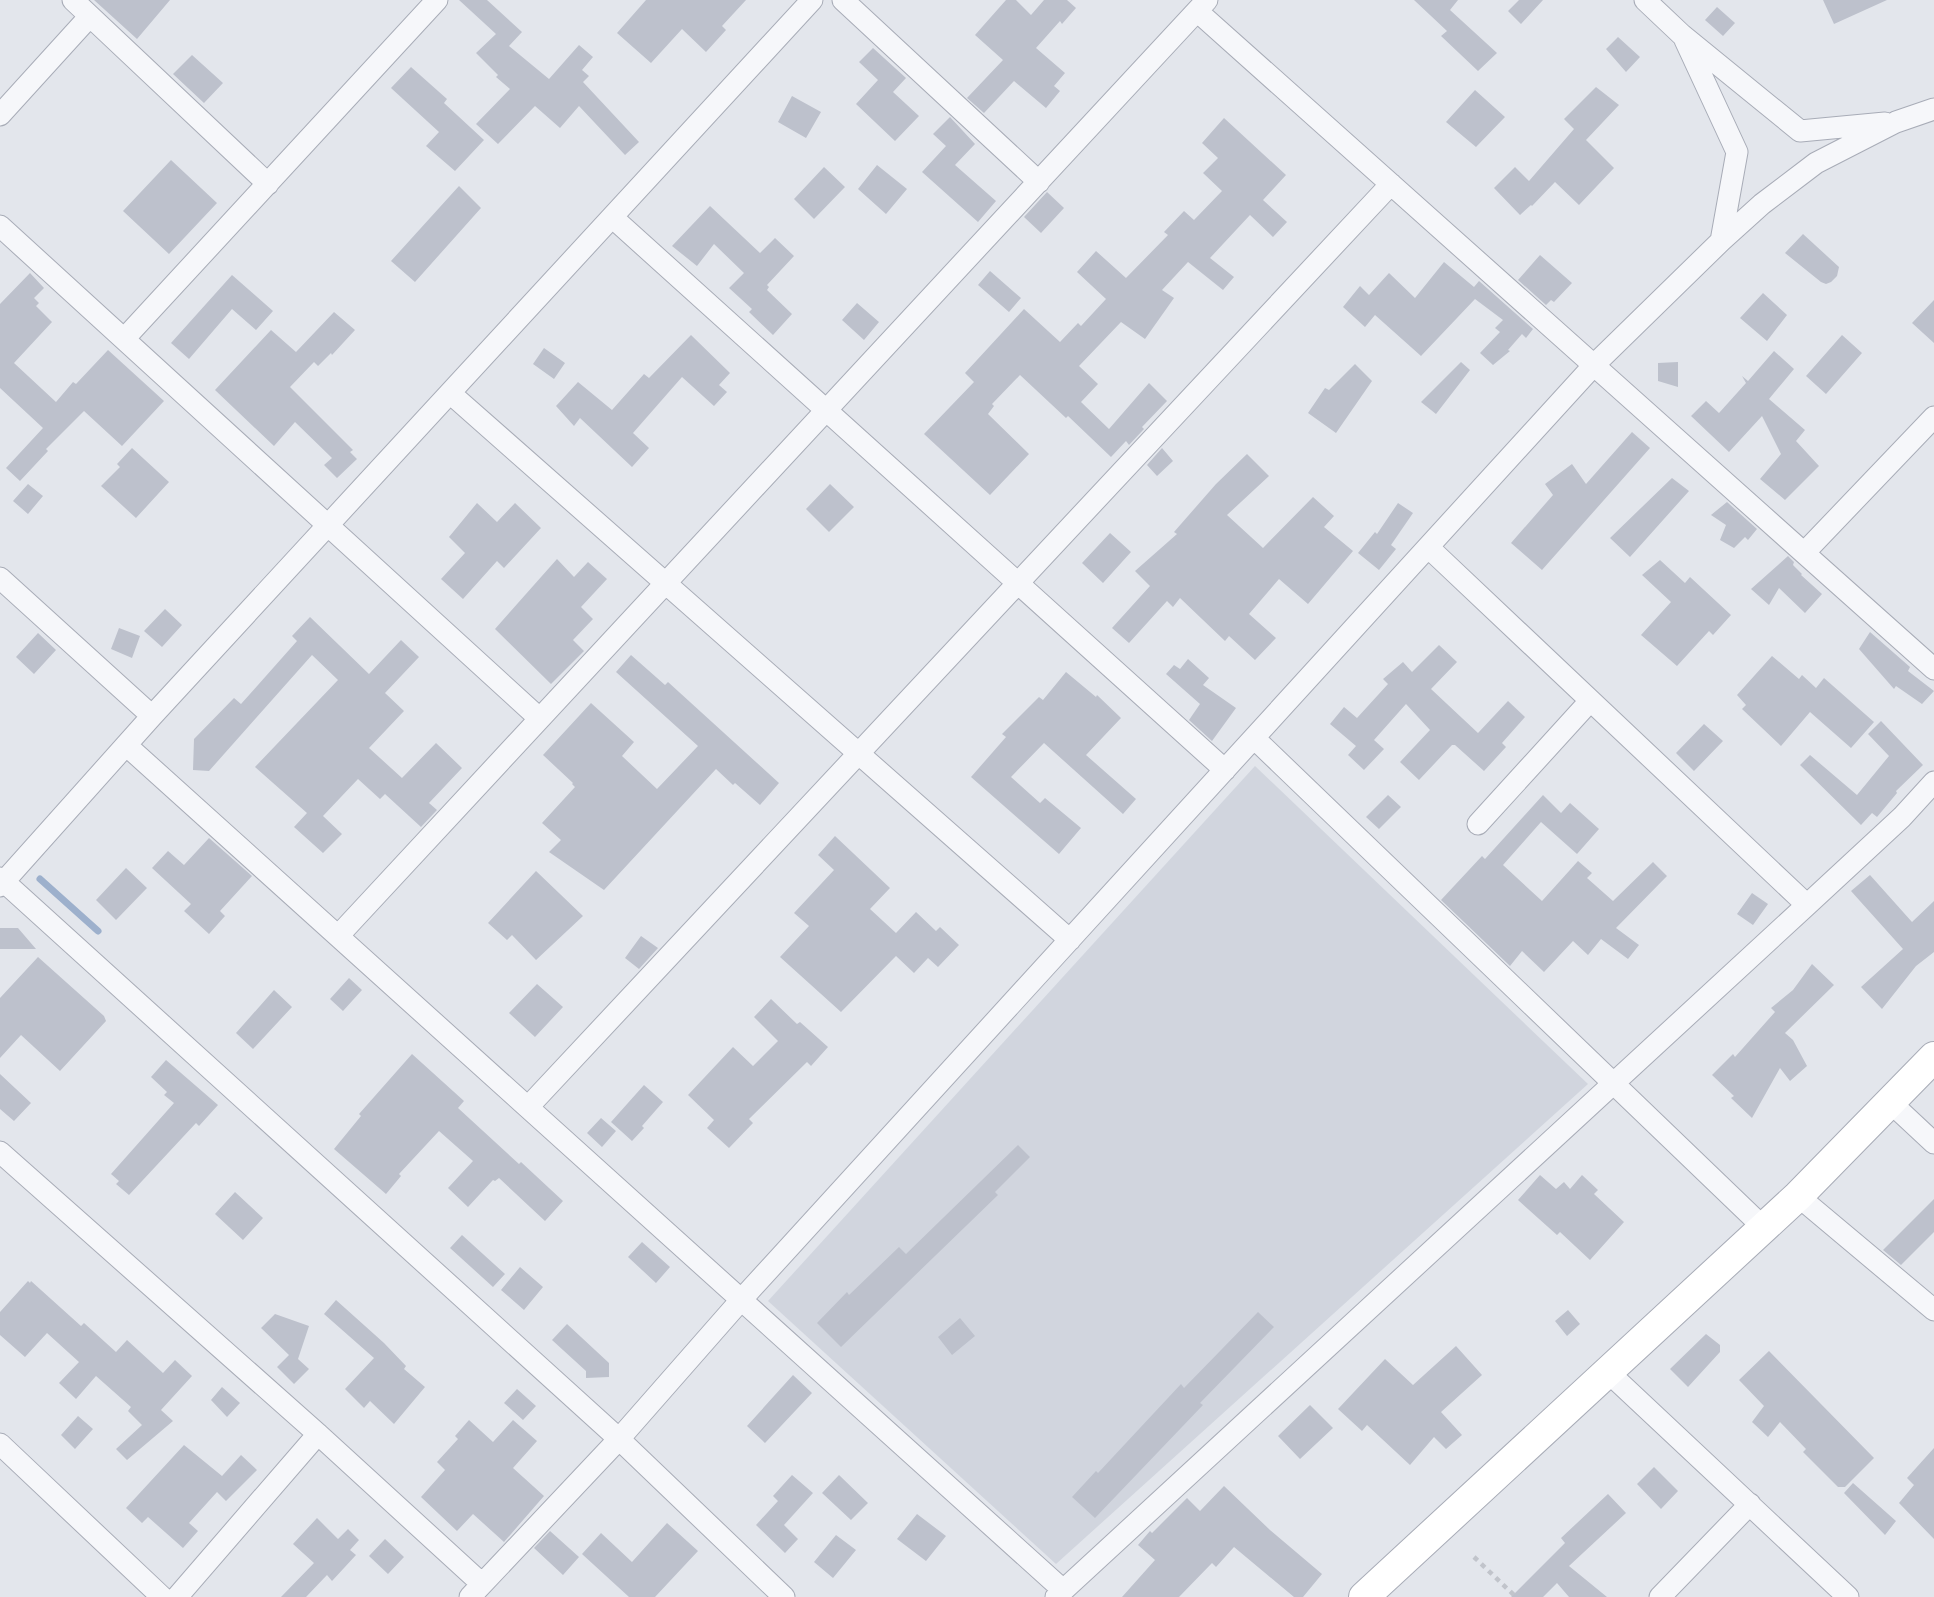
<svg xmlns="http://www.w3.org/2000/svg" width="1934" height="1597" viewBox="0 0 1934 1597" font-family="'Noto Sans',sans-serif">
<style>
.built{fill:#d1d5de}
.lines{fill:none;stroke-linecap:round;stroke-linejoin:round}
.stream{stroke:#9db0cc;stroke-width:7}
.building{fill:#bdc1cc}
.street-casing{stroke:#a8acb7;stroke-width:23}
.secondary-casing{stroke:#a8acb7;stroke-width:32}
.path{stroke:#c1c4cb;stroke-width:4.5;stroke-dasharray:5 5;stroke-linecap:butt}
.street{stroke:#f6f7fa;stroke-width:21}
.secondary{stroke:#fff;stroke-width:30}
</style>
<rect width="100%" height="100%" fill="#e3e6ec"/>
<path class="built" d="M1255 766 1588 1084 1056 1564 768 1301Z"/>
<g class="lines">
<path class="stream" d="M40 879 98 931"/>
</g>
<path class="building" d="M94 0H170L137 39Z
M459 0H487L522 32 509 46 549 79 579 45 593 57 582 70 589 76 583 82 639 142 625 155 579 106 560 128 535 106 498 144 476 124 510 89 496 77 498 75 476 53 496 34Z
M646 0H746L722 26 726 30 706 52 682 29 651 63 617 33Z
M1006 0H1016L1031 15 1044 0H1067L1076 8 1062 24 1060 21 1036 48 1065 73 1054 86 1060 91 1046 108 1014 81 984 113 967 98 1003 60 975 35Z
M1414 0H1458L1450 10 1497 53 1478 71 1441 36 1447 31Z
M1519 0H1543L1521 24 1508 11Z
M1823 0H1887L1834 24Z
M1717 7 1735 23 1723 36 1705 20Z
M1618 37 1640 57 1626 72 1606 49Z
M873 48 906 78 893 92 919 116 895 141 856 104 878 80 859 62Z
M192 55 223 83 204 103 173 74Z
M411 67 447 99 444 103 484 140 455 171 426 146 439 132 391 88Z
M1596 87 1619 105 1586 140 1614 168 1579 205 1555 182 1532 206 1531 205 1520 215 1494 188 1515 167 1529 181 1574 129 1564 119Z
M1475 90 1505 117 1476 147 1446 122Z
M792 96 821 112 806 138 778 122Z
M950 117 975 144 955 165 996 201 978 222 922 172 946 146 933 134Z
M1224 118 1286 175 1263 200 1287 222 1273 237 1250 215 1210 258 1234 277 1223 290 1188 262 1162 290 1174 298 1145 339 1121 322 1079 366 1098 384 1081 402 1109 429 1149 383 1167 401 1142 427 1144 429 1129 445 1126 441 1111 457 1068 416 1066 418 1020 375 992 404 994 406 988 414 1029 454 990 495 924 434 974 382 965 373 1024 309 1060 342 1078 323 1081 326 1106 299 1077 272 1096 251 1126 278 1168 235 1164 232 1184 211 1194 220 1222 191 1203 173 1218 158 1202 143Z
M171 160 217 203 169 254 123 211Z
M877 165 907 189 886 214 858 189Z
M824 167 845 187 814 219 794 199Z
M459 186 481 208 415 282 391 261Z
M1047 192 1064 208 1041 233 1024 217Z
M710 206 760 253 775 238 794 256 767 285 769 287 767 290 792 314 773 335 749 312 752 309 729 288 744 273 714 244 697 266 672 246Z
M1803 234 1839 267 1837 276 1831 282 1826 284 1821 282 1785 253Z
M1540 255 1572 283 1554 302 1551 300 1546 305 1518 280Z
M1444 262 1474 287 1479 281 1533 329 1526 338 1522 334 1508 350 1510 351 1493 365 1480 353 1500 332 1495 328 1503 320 1475 299 1421 356 1375 315 1365 327 1343 307 1360 286 1369 295 1389 273 1415 298Z
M990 271 1021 298 1009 312 978 285Z
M30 273 44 288 34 298 39 303 36 306 52 322 14 363 56 402 73 382 76 384 108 350 164 401 122 446 84 411 46 449 48 451 20 481 6 468 43 428 0 388V304Z
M232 275 273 311 256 330 232 309 189 359 171 343Z
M1763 293 1787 315 1767 341 1740 318Z
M1934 300V343L1912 323Z
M857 303 879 322 864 340 842 320Z
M334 312 355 330 332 355 331 353 318 366 314 362 290 387 353 450 350 452 357 459 337 478 324 465 332 458 295 422 274 446 215 390 271 330 296 352Z
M691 335 730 373 719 385 727 392 714 406 682 377 633 433 649 448 632 467 580 418 574 426 556 406 578 382 612 410 644 374 649 378Z
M1842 335 1862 353 1826 394 1806 376Z
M544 348 565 363 554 379 533 364Z
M1774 351 1794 369 1769 399 1805 430 1796 441 1819 466 1785 500 1760 479 1781 454 1762 416 1729 452 1691 416 1706 401 1719 413 1746 383 1742 376 1748 381Z
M1461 362 1470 370 1436 414 1421 402Z
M1678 362V387L1658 381V363Z
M1355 364 1372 381 1336 433 1308 413 1325 388 1329 390Z
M1632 432 1650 448 1542 570 1511 543 1553 495 1545 484 1572 464 1586 484Z
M132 448 169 482 136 518 101 486 120 467 117 464Z
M1162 448 1173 461 1157 476 1147 465Z
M1247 454 1269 476 1227 515 1263 548 1313 497 1334 516 1324 527 1353 551 1308 604 1279 579 1249 614 1276 638 1255 660 1229 636 1225 641 1180 598 1173 607 1167 601 1129 643 1112 628 1150 586 1135 571 1177 534 1174 532 1216 484Z
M1672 478 1689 491 1630 557 1610 538Z
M28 484 43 496 28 514 13 501Z
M830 484 854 507 829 532 806 509Z
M1727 502 1757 529 1748 540 1745 537 1734 548 1720 540 1726 525 1711 515Z
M477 503 497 522 515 503 541 528 504 568 497 561 463 599 441 579 465 553 449 537Z
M1398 503 1413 513 1391 545 1396 549 1379 570 1358 553 1375 532 1377 534Z
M1110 533 1131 552 1103 583 1082 563Z
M1788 556 1794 562 1793 565 1802 574 1801 575 1822 594 1805 613 1779 588 1769 605 1751 589Z
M557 559 574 577 588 562 607 579 581 607 593 619 573 640 584 651 551 684 495 629Z
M1660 560 1685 583 1690 577 1731 615 1713 635 1709 631 1677 666 1641 635 1671 602 1642 575Z
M165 609 182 625 162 647 144 631Z
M310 617 369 674 401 640 419 657 385 693 404 711 369 748 402 778 436 743 462 768 429 803 437 810 421 827 385 794 380 799 358 779 323 816 342 834 323 853 294 827 307 813 255 767 338 680 312 655 209 771 193 770 194 739 234 698 241 704 297 641 292 636Z
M119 628 140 636 132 658 111 649Z
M1870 632 1910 667 1908 671 1934 691 1922 704 1896 686 1894 689 1859 649Z
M38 633 56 650 34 674 16 657Z
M1439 645 1457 662 1431 689 1478 733 1508 701 1525 717 1502 743 1506 747 1484 771 1455 745H1452L1419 780 1400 762 1430 730 1406 704 1374 740 1384 749 1364 770 1348 755 1356 746 1330 724 1344 707 1357 718 1388 684 1383 679 1403 662 1412 672Z
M631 655 665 685 668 682 779 783 760 805 735 783 733 785 716 769 604 890 549 852 561 840 542 823 575 787 572 784 573 783 543 755 591 703 634 742 622 756 657 789 698 746 616 672Z
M1772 656 1799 679 1802 675 1816 688 1824 678 1874 722 1851 748 1810 712 1781 746 1742 709 1746 705 1737 695Z
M1188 659 1209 678 1203 685 1236 708 1212 741 1189 720 1200 704 1166 674 1174 665 1180 669Z
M1066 672 1096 697 1097 695 1121 718 1086 755 1136 799 1123 814 1044 743 1011 777 1040 803 1045 798 1081 828 1059 854 971 777 1006 737 1002 734 1039 697 1043 700Z
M1881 721 1923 765 1896 791 1897 793 1877 817 1872 813 1861 825 1800 765 1810 755 1857 795 1889 756 1868 734Z
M1704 724 1723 741 1694 771 1676 753Z
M1388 795 1401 807 1379 829 1366 817Z
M1543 795 1561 813 1570 803 1599 829 1577 854 1541 822 1503 865 1542 901 1578 861 1592 873 1587 878 1613 901 1653 862 1667 876 1616 928 1639 945 1628 959 1601 939 1588 955 1573 941 1544 972 1522 951 1510 966 1441 900 1482 856 1485 859Z
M835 836 890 888 870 909 896 933 916 912 936 931 940 927 959 945 938 967 928 958 914 973 896 956 841 1012 780 957 809 926 794 913 834 870 818 855Z
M209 838 252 876 220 911 225 916 209 934 184 911 191 904 152 868 168 851 184 865Z
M126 868 147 888 116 920 96 900Z
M536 871 583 916 536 960 512 935 507 940 488 923Z
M1870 875 1912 922 1934 901V952L1916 966 1882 1009 1861 987 1903 949 1851 891Z
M1752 893 1768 904 1753 925 1737 914Z
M0 928H18L36 949H0Z
M641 936 658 948 639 969 625 958Z
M38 957 104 1016 106 1021 60 1071 21 1035 0 1058V998Z
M1812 964 1834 985 1785 1033 1793 1040 1807 1066 1790 1081 1780 1068 1752 1118 1731 1098 1734 1096 1712 1075 1733 1054 1735 1057 1775 1012 1771 1008 1793 990Z
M349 978 362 990 343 1011 330 999Z
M537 984 563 1007 535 1037 509 1013Z
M274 990 292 1007 253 1049 236 1033Z
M771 999 797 1024 800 1022 828 1047 811 1066 807 1062 749 1119 753 1123 729 1148 707 1128 714 1120 688 1095 733 1047 753 1066 778 1041 754 1017Z
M412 1054 464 1101 458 1108 519 1164 521 1162 563 1201 545 1221 499 1178 495 1181 493 1180 468 1207 448 1188 473 1161 439 1131 399 1174 401 1176 386 1194 334 1149 361 1116 359 1114Z
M166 1060 218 1105 199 1126 196 1123 129 1195 116 1184 119 1181 111 1174 174 1103 164 1095 167 1092 151 1077Z
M0 1074 31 1103 14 1121 0 1109Z
M644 1085 663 1102 642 1126 644 1128 632 1141 611 1122Z
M601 1118 616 1131 602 1147 587 1133Z
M1018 1145 1030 1157 995 1192 998 1195 841 1347 817 1323 847 1292 849 1295 899 1247 906 1254Z
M1540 1175 1556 1189 1564 1182 1570 1189 1582 1175 1598 1190 1594 1194 1624 1222 1590 1260 1560 1232 1557 1235 1518 1200Z
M235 1192 263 1218 243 1240 215 1214Z
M1934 1199V1232L1901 1265 1883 1250Z
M462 1235 505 1274 493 1287 450 1248Z
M642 1242 670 1267 656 1283 628 1257Z
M520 1267 543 1287 524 1310 501 1290Z
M28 1281 30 1283 31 1281 81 1326 84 1323 116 1352 127 1340 163 1373 175 1360 192 1376 161 1410 173 1421 127 1460 116 1449 142 1425 128 1411 131 1407 96 1376 76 1399 59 1383 79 1362 47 1333 25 1357 0 1335V1312Z
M336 1300 384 1343 406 1366 404 1369 425 1387 394 1424 370 1401 364 1408 345 1389 374 1358 324 1314Z
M1568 1310 1580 1324 1567 1336 1555 1321Z
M1258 1312 1274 1327 1200 1403 1203 1405 1095 1518 1072 1497 1096 1471 1098 1473 1181 1384 1184 1388Z
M275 1314 309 1326 298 1359 309 1369 294 1384 277 1367 289 1355 261 1328Z
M960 1318 975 1336 952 1355 938 1337Z
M567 1324 609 1363V1377L586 1378V1371L552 1340Z
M1706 1334 1720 1345V1352L1688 1387 1670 1369Z
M1456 1346 1482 1375 1441 1412 1462 1435 1446 1449 1434 1437 1410 1465 1367 1425 1362 1431 1338 1409 1385 1359 1413 1385Z
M1769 1351 1874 1458 1845 1487H1838L1803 1452 1806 1449 1780 1422 1768 1437 1752 1422 1764 1406 1739 1380Z
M793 1375 812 1393 765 1443 747 1426Z
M222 1387 240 1403 227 1417 211 1400Z
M517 1389 536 1406 523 1420 504 1403Z
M1310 1405 1333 1428 1300 1459 1278 1436Z
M78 1416 93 1429 75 1449 61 1435Z
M469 1420 493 1442 513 1420 537 1441 513 1468 544 1496 504 1542 473 1514 457 1531 421 1497 445 1470 437 1462 458 1439 455 1436Z
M184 1445 222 1476 241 1455 257 1470 226 1501 217 1492 189 1523 198 1531 183 1548 148 1517 142 1523 126 1508Z
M1934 1448V1539L1899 1503 1914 1485 1907 1478Z
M1654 1467 1678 1491 1661 1509 1637 1484Z
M792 1475 813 1493 784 1525 798 1539 785 1553 756 1525 778 1501 773 1496Z
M839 1475 868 1503 851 1520 822 1493Z
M1853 1483 1896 1521 1885 1535 1844 1493Z
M1224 1486 1270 1530 1322 1574 1303 1597H1294L1234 1547 1216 1567 1212 1563 1179 1597H1122L1155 1560 1138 1545 1150 1531 1152 1533 1187 1498 1200 1511Z
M1608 1494 1626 1513 1569 1566 1607 1597H1569L1557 1583 1543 1597H1511L1565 1543 1561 1538Z
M917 1514 946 1536 926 1561 897 1539Z
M317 1518 338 1539 348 1529 359 1540 350 1550 356 1555 332 1581 327 1575 306 1597H281L314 1563 293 1544Z
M667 1523 698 1551 655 1597H629L582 1554 601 1533 632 1562Z
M550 1531 579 1557 563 1575 534 1548Z
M836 1535 856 1550 833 1578 814 1562Z
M385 1539 404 1557 388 1574 369 1556Z"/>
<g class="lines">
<g class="street-casing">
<path id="street" d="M73 0 268 184
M843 0 1039 182
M1645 0 1682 35 1800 131 1885 123
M1197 11 1934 669
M1685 40 1737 152 1721 241
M0 115 90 16
M612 217 1225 770
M0 226 539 718
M124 339 437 0
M450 393 1070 940
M1428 547 1807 905
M1804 553 1934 417
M0 578 152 716
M1254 738 1764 1228
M126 745 1063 1590
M1478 824 1590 701
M0 878 619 1439 784 1597
M0 886 152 716 812 0
M338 936 1207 0
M1890 1102 1934 1143
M528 1107 1391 184
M0 1152 318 1434 482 1584
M1798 1196 1934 1310
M1608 1372 1848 1597
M0 1444 162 1597
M177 1597 318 1434
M470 1597 619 1439 741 1300 1594 365 1721 241 1762 204 1816 163 1896 122 1934 109
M1056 1597 1807 905 1902 817 1934 782
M1660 1597 1750 1504"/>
</g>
<g class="secondary-casing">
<path id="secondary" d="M1364 1597 1798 1196 1934 1057"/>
</g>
<path class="path" d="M1474 1557 1516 1597"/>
<use href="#street" class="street"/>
<use href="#secondary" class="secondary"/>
</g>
</svg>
